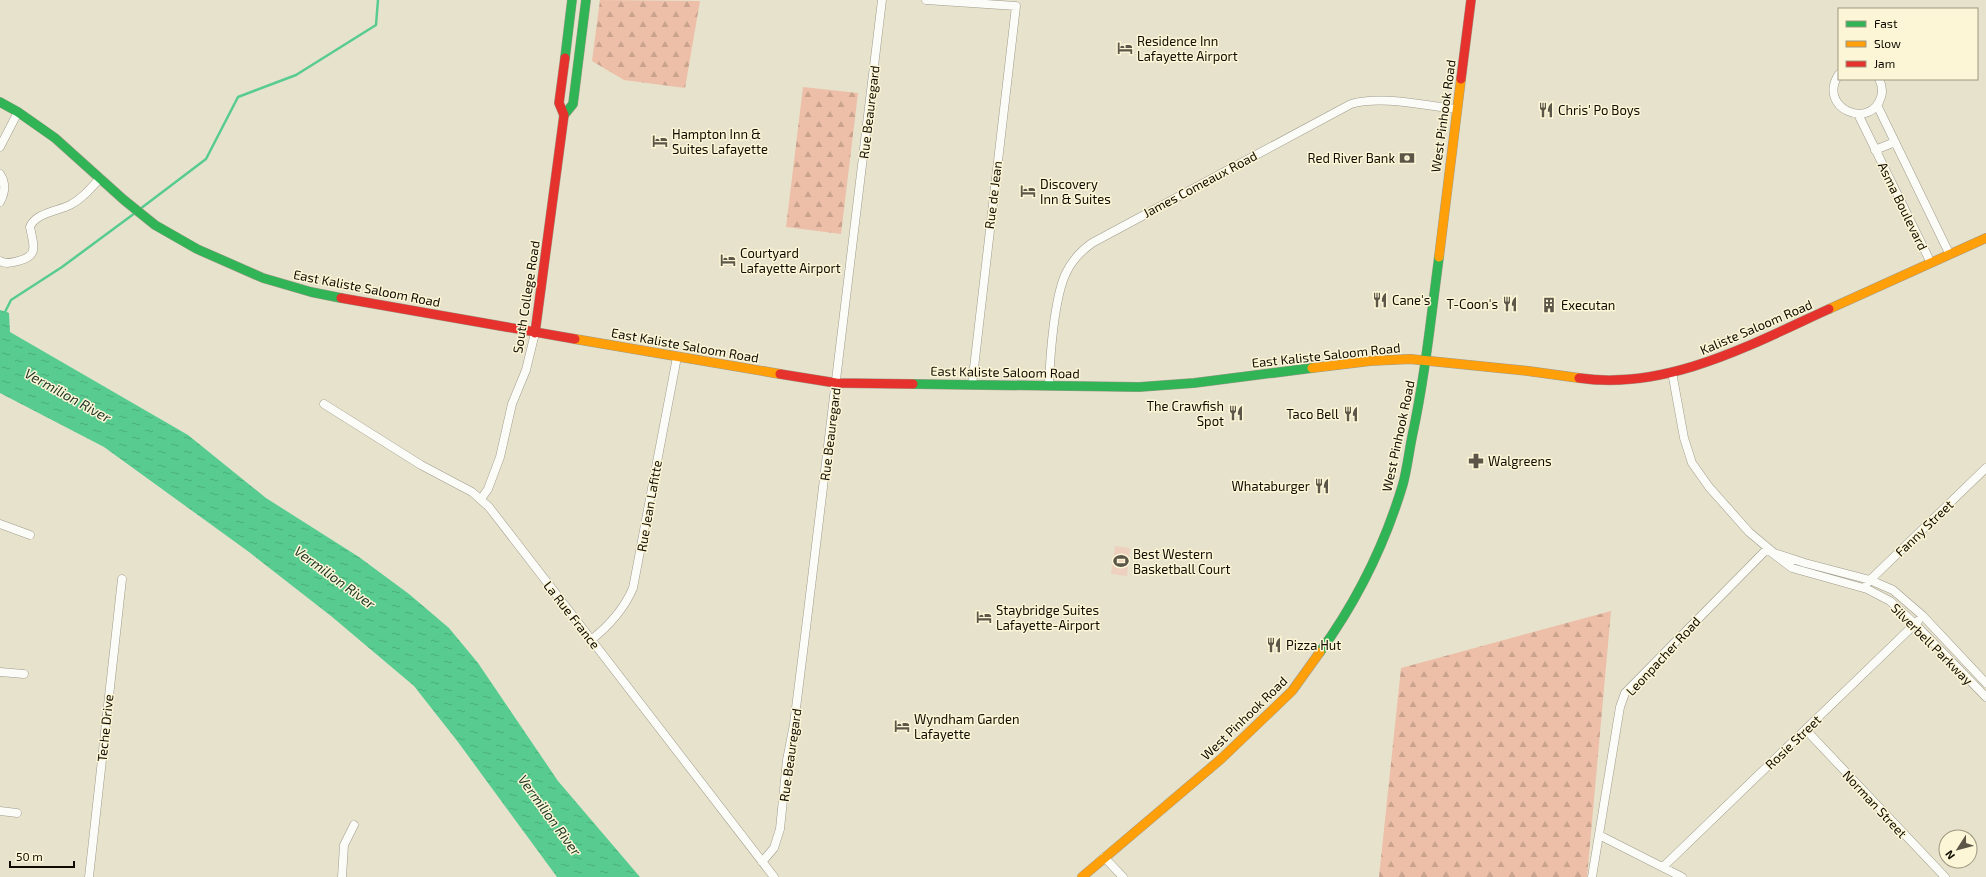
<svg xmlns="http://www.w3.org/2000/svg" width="1986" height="877" viewBox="0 0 1986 877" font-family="'Exo 2',sans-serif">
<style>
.grass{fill:#eed0bf}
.forest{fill:url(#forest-firs)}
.water{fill:url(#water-ripples)}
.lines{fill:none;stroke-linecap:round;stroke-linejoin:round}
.stream{stroke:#58cc90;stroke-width:2.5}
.street-casing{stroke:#9f9b8b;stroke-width:9}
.fast-casing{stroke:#9f9b8b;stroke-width:10}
.slow-casing{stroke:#9f9b8b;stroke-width:10}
.jam-casing{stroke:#9f9b8b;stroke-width:10}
.street{stroke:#fbfbf7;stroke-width:8}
.fast{stroke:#30b455;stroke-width:9}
.slow{stroke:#ff9f0a;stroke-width:9}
.jam{stroke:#e5322d;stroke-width:9}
.labels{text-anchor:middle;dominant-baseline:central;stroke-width:3;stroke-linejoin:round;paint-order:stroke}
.poi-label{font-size:13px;fill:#0f0b01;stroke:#fdf6d6;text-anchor:start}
.street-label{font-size:13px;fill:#0f0b01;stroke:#fdf6d6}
.water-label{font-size:14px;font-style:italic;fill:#203729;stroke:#fdf6d6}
</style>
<defs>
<pattern id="forest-firs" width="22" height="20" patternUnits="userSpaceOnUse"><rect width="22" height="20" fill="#edbfa8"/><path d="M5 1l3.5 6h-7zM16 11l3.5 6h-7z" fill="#caa38f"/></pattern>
<pattern id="water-ripples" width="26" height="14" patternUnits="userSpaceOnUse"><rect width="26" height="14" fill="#58cc90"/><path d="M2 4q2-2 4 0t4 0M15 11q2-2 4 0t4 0" fill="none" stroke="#4bae7a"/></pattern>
</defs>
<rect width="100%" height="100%" fill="#e7e2cc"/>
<path class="grass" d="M1115 546 1130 548 1127 576 1111 574Z"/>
<path class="forest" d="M600 0 700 1 685 88 624 80 592 61Z
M803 87 858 93 841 234 786 227Z
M1611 611 1587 877H1379L1401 668Z"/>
<path class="water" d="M0 310 9 313 10 332 188 435 266 498 359 557 409 594 449 628 478 663 558 781 640 877H557L458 742 414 686 331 616 249 552 104 447 0 393Z"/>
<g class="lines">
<path class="stream" d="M140 209 206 159 238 97 296 75 376 25 378 0
M4 314 11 300 62 267 135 213"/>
<g class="street-casing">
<path id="street" d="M926 0 1016 6 972 385
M1839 74C1816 108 1871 131 1881 97 1883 91 1882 85 1879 79
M1877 105 1949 253
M1858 114 1931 263
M0 147 18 112
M1875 150 1895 142
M0 174C6 183 5 193 0 202
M0 261C6 264 11 263 18 261 40 256 33 244 30 227 35 213 58 211 70 205 82 199 91 188 100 178
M1672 372 1684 438 1692 463 1709 487 1749 532 1774 553 1805 563 1870 580 1893 590 1923 616 1986 683
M1049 385C1050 357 1054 298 1066 273 1072 260 1081 251 1092 243L1351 104C1382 95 1425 106 1457 109
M324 404 421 465 472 492 489 507 774 877
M481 499 488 489 500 457 512 404 526 370 535 333
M0 524 30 535
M1867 583 1986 468
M591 640C610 625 624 609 633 588L677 357
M0 672 24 674
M1806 730 1945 877
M0 811 17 813
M1599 835 1682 877
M1104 857 1123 877
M762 862 774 848 780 829 787 760 794 724 805 636 882 0
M1663 867 1918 621
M89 877 122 579
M342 877 344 845 354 825
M1592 877 1620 707 1625 693 1767 549 1792 568 1867 589 1890 601 1915 624 1986 697"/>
</g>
<g class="fast-casing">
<path id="fast" d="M565 58 572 0
M0 102 18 112 55 138 124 200 155 225 197 249 263 278 311 292 341 298
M564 115 573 104 586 0
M913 384 1139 387 1194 383 1312 368
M1320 652C1357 601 1385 544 1403 484 1407 469 1409 452 1412 437 1425 377 1431 317 1439 257"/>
</g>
<g class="slow-casing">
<path id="slow" d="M1439 257 1461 79
M1829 309 1986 238
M575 339 780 374
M1312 368 1370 361 1410 359 1528 371 1579 378
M1082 877 1221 759 1292 691 1320 652"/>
</g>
<g class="jam-casing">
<path id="jam" d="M1461 79 1471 0
M341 298 575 339
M535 333 564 115 559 103 565 58
M780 374 836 383 913 384
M1579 378C1667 391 1752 344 1829 309"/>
</g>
<use href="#street" class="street"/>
<use href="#fast" class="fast"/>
<use href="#slow" class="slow"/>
<use href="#jam" class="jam"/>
</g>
<defs>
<g id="hotel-bare" transform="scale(1.2)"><path d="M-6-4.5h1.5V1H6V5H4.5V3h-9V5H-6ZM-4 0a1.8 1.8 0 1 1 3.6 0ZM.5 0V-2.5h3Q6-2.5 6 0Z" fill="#5b5648" stroke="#fdf6d6" stroke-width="2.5" paint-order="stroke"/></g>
<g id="restaurant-bare" transform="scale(1.2)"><path d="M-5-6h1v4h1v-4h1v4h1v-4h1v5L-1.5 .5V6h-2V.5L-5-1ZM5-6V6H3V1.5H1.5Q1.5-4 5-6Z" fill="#5b5648" stroke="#fdf6d6" stroke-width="2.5" paint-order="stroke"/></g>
<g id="bank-bare" transform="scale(1.2)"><path d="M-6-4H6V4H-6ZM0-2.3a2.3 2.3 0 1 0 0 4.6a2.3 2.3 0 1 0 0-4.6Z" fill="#5b5648" stroke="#fdf6d6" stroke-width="2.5" paint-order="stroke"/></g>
<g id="building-bare" transform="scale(1.2)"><path d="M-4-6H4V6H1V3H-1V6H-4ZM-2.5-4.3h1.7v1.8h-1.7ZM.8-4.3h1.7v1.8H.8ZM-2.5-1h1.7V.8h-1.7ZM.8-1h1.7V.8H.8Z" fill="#5b5648" stroke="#fdf6d6" stroke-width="2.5" paint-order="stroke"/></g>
<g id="pharmacy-bare" transform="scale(1.2)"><path d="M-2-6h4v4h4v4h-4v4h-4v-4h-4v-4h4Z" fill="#5b5648" stroke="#fdf6d6" stroke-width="2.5" paint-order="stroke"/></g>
<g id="stadium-bare" transform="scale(1.2)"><path d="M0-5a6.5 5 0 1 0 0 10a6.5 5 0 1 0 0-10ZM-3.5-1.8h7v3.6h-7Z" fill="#5b5648" stroke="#fdf6d6" stroke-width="2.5" paint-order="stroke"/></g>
</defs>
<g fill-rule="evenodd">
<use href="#hotel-bare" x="1125" y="48"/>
<use href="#restaurant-bare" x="1546" y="110"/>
<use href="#hotel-bare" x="660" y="141"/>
<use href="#bank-bare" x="1407" y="158"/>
<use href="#hotel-bare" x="1028" y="191"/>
<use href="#hotel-bare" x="728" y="260"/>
<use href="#restaurant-bare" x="1380" y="300"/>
<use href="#restaurant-bare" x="1510" y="304"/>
<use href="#building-bare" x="1549" y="305"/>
<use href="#restaurant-bare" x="1236" y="413"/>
<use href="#restaurant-bare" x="1351" y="414"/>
<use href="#pharmacy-bare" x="1476" y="461"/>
<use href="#restaurant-bare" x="1322" y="486"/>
<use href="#stadium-bare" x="1121" y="561"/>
<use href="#hotel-bare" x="984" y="617"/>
<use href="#restaurant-bare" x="1274" y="645"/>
<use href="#hotel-bare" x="902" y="726"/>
</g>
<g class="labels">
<g class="poi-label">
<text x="1137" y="41">Residence Inn<tspan x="1137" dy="15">Lafayette Airport</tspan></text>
<text x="1558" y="110">Chris' Po Boys</text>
<text x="672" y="134">Hampton Inn &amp;<tspan x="672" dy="15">Suites Lafayette</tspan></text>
<text x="1395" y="158" text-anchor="end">Red River Bank</text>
<text x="1040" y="184">Discovery<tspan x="1040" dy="15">Inn &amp; Suites</tspan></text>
<text x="740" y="253">Courtyard<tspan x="740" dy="15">Lafayette Airport</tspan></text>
<text x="1392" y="300">Cane's</text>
<text x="1498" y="304" text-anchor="end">T-Coon's</text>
<text x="1561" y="305">Executan</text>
<text x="1224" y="406" text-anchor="end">The Crawfish<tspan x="1224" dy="15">Spot</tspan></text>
<text x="1339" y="414" text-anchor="end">Taco Bell</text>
<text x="1488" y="461">Walgreens</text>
<text x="1310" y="486" text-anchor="end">Whataburger</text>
<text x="1133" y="554">Best Western<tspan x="1133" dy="15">Basketball Court</tspan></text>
<text x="996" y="610">Staybridge Suites<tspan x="996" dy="15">Lafayette-Airport</tspan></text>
<text x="1286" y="645">Pizza Hut</text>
<text x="914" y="719">Wyndham Garden<tspan x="914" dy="15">Lafayette</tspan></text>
</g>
<g class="street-label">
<text transform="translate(869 112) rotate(-83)">Rue Beauregard</text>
<text transform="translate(1443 116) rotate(-82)">West Pinhook Road</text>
<text transform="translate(1200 184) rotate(-28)">James Comeaux Road</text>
<text transform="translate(993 195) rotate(-83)">Rue de Jean</text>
<text transform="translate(1903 206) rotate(64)">Asma Boulevard</text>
<text transform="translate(367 288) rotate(11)">East Kaliste Saloom Road</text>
<text transform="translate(526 297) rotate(-81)">South College Road</text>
<text transform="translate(1756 327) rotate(-23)">Kaliste Saloom Road</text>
<text transform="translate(685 345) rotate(10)">East Kaliste Saloom Road</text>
<text transform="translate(1326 355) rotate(-6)">East Kaliste Saloom Road</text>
<text transform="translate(1005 372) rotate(1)">East Kaliste Saloom Road</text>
<text transform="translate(830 434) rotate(-83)">Rue Beauregard</text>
<text transform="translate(1398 436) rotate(-78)">West Pinhook Road</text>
<text transform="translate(649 506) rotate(-80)">Rue Jean Lafitte</text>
<text transform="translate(1924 528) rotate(-44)">Fanny Street</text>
<text transform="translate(572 615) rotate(52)">La Rue France</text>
<text transform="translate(1932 644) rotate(45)">Silverbell Parkway</text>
<text transform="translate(1663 656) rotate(-47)">Leonpacher Road</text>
<text transform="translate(1244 718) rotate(-44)">West Pinhook Road</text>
<text transform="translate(105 728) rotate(-84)">Teche Drive</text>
<text transform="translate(1793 742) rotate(-44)">Rosie Street</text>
<text transform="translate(790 755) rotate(-82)">Rue Beauregard</text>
<text transform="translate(1875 804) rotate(47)">Norman Street</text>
</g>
<g class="water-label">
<text transform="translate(68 395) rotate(29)">Vermilion River</text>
<text transform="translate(335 577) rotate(36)">Vermilion River</text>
<text transform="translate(550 815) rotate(54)">Vermilion River</text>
</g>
</g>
<rect x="1838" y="8" width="140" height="72" fill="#fdf6d6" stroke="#9e9881"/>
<rect x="1846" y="21" width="20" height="6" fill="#30b455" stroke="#9e9881"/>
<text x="1874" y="28" font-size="12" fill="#0f0b01">Fast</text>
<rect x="1846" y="41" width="20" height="6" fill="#ff9f0a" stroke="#9e9881"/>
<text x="1874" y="48" font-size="12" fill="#0f0b01">Slow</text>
<rect x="1846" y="61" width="20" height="6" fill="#e5322d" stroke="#9e9881"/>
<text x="1874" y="68" font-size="12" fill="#0f0b01">Jam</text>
<g transform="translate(1958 849) rotate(234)"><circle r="19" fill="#fdf6d6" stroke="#9e9881"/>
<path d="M0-3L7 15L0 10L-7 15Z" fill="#5b5648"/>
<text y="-6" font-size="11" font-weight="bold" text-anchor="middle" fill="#0f0b01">N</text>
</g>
<path d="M10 861v6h64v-6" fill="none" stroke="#0f0b01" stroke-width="2"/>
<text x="16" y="861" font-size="12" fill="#0f0b01" stroke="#fdf6d6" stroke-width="3" paint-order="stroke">50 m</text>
</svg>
